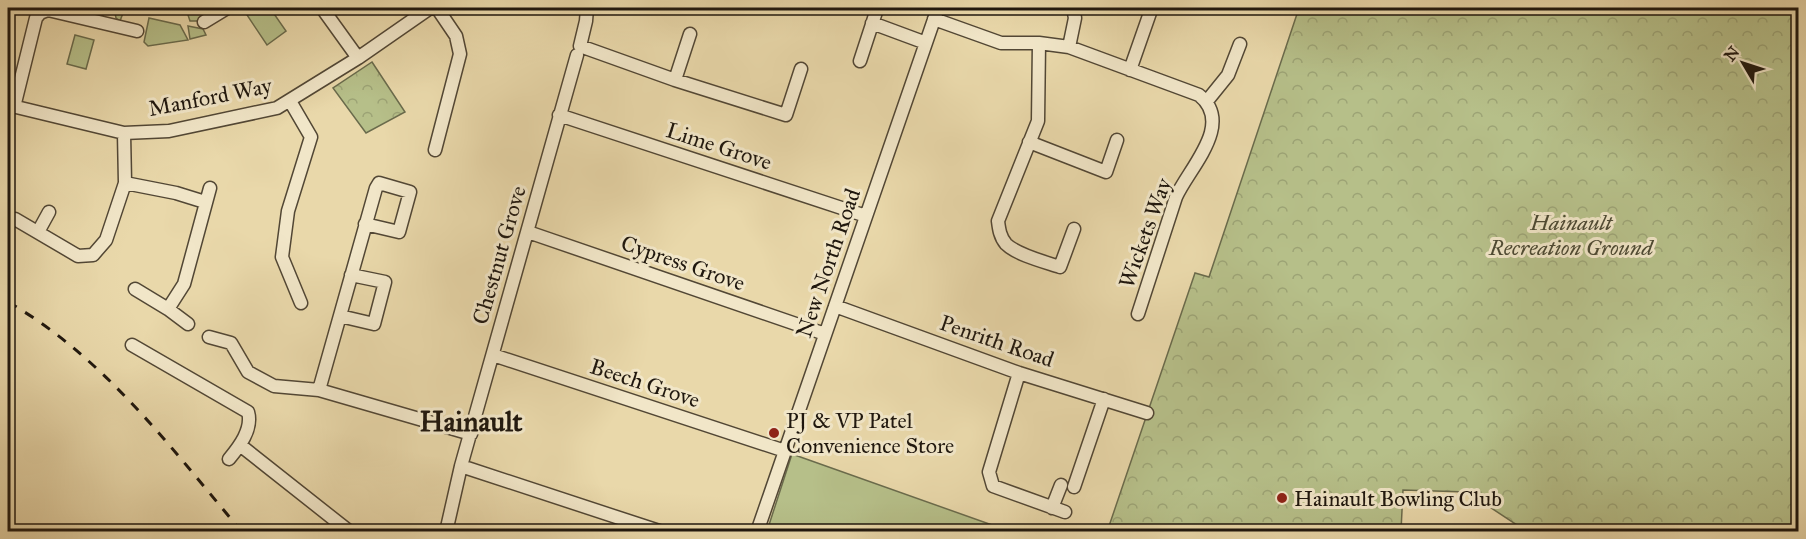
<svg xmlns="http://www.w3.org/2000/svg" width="1806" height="539" viewBox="0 0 1806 539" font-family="'IM FELL Great Primer',serif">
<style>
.green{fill:#b6bf89;stroke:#6a6b4c;stroke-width:1.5}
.park{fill:url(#park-crowns);stroke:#6a6b4c;stroke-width:1.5}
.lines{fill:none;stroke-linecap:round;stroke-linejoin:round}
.minor-casing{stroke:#524735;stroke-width:15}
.minor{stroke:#f1e6c8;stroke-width:12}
.rail{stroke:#1f170e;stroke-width:3;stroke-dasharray:10 10;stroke-linecap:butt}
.poi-dot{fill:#8f2418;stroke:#f1e6c8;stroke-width:2}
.labels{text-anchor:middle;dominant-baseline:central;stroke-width:6;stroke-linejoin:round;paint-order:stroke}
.street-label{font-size:22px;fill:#1f170e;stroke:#f1e6c8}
.park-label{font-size:22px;font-style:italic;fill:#4c4933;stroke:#f1e6c8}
.poi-label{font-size:22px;fill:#1f170e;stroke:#f1e6c8;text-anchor:start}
.district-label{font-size:28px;font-weight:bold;fill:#1f170e;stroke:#f1e6c8}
</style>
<defs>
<pattern id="park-crowns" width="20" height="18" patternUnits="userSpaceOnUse" patternTransform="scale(1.5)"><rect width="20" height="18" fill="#b6bf89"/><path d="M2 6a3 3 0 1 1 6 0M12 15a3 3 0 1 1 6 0" fill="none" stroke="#9ca375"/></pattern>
</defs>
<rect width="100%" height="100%" fill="#e9d8aa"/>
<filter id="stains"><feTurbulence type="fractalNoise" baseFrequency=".00333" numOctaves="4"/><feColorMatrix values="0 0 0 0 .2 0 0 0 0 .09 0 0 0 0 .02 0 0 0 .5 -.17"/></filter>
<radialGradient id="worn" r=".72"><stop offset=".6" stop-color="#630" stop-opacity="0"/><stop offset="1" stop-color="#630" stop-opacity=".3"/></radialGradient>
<path class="green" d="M52 8H98L123 13 120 21 116 18 115 13 107 11 101 17Z
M196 8H203V14L198 21H190L188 15Z
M251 8H270L286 31 267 45 245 12Z
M149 18 180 25 188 40 148 46 144 42Z
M188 26 203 29 206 35 190 39Z
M75 35 94 40 86 69 67 64Z
M792 454 1009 531H767Z"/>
<path class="park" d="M1299 8H1798V531H1526L1467 492 1403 490 1401 531 1301 529 1300 532H1107L1195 273 1209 277Z
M372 62 405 112 366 133 333 88Z"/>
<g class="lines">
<g class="minor-casing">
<path id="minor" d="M322 8 358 58
M587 8 586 21 580 46 675 80 786 115 801 69
M934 19 1001 43H1039L1069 47 1199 95C1235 124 1189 168 1176 197L1138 314
M204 22 227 8
M872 23 926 43
M1039 43 1038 121 998 221C999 229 1000 237 1006 244 1017 255 1045 262 1060 267L1074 229
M1069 47 1075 18 1073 8
M860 61 876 12
M1130 70 1151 10
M675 80 690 34
M290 101 311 137 288 211 282 257 301 303
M1207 101 1228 75 1240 44
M8 105 124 133 169 131 277 108 358 58 430 8
M14 107 36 18 40 13 48 10 137 31
M559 115 866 216
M1029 142 1106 172 1117 140
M435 150 460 54 456 36 437 8
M125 183 176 193 205 202
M15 219 78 256 93 255 106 240 125 183 124 133
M365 224 399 232 410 192 379 183 376 188C357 255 338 322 319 390L471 434
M38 232 49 212
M528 232 825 334
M135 289 168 309 188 324
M835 306 1019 373 1147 413
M168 309 184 284 210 188
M340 316 374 324 385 282 351 275
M209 337 231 343 248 372 274 386 319 390
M132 345 248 412C253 429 239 447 229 459
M493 355 785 451
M1019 373 989 472 993 486 1065 512
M240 445 350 532
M461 466 577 55
M1074 487 1104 399
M1052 508 1061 485
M446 532 461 466 662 532
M757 532 938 8"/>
</g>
<use href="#minor" class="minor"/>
<path class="rail" d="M8 302C104 357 171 448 242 532"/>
</g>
<g class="poi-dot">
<circle cx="774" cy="433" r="6"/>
<circle cx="1282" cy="498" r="6"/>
</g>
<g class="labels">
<g class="street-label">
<text transform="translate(210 97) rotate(-11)">Manford Way</text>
<text transform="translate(719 146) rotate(18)">Lime Grove</text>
<text transform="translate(1145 233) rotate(-70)">Wickets Way</text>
<text transform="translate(499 255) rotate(-74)">Chestnut Grove</text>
<text transform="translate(683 263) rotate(19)">Cypress Grove</text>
<text transform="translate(828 263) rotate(-71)">New North Road</text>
<text transform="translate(997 341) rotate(19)">Penrith Road</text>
<text transform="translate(645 383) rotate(18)">Beech Grove</text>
</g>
<g class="park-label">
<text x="1571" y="222">Hainault<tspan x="1571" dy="25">Recreation Ground</tspan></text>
</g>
<g class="poi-label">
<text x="786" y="420">PJ &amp; VP Patel<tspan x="786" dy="25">Convenience Store</tspan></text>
<text x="1294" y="498">Hainault Bowling Club</text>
</g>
<g class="district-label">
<text x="471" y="421">Hainault</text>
</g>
</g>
<rect width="1806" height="539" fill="none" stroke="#e9d8aa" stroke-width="30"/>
<rect x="9" y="9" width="1788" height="521" fill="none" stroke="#1f170e" stroke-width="3"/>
<rect x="15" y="15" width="1776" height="509" fill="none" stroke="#1f170e" stroke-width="1.5"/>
<g transform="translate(1743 63) rotate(309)" stroke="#f1e6c8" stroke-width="4.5" paint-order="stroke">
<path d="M0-4.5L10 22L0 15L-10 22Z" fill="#1f170e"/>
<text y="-9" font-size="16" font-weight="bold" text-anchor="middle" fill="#1f170e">N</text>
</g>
<rect width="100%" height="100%" filter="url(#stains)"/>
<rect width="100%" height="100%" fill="url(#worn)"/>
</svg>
